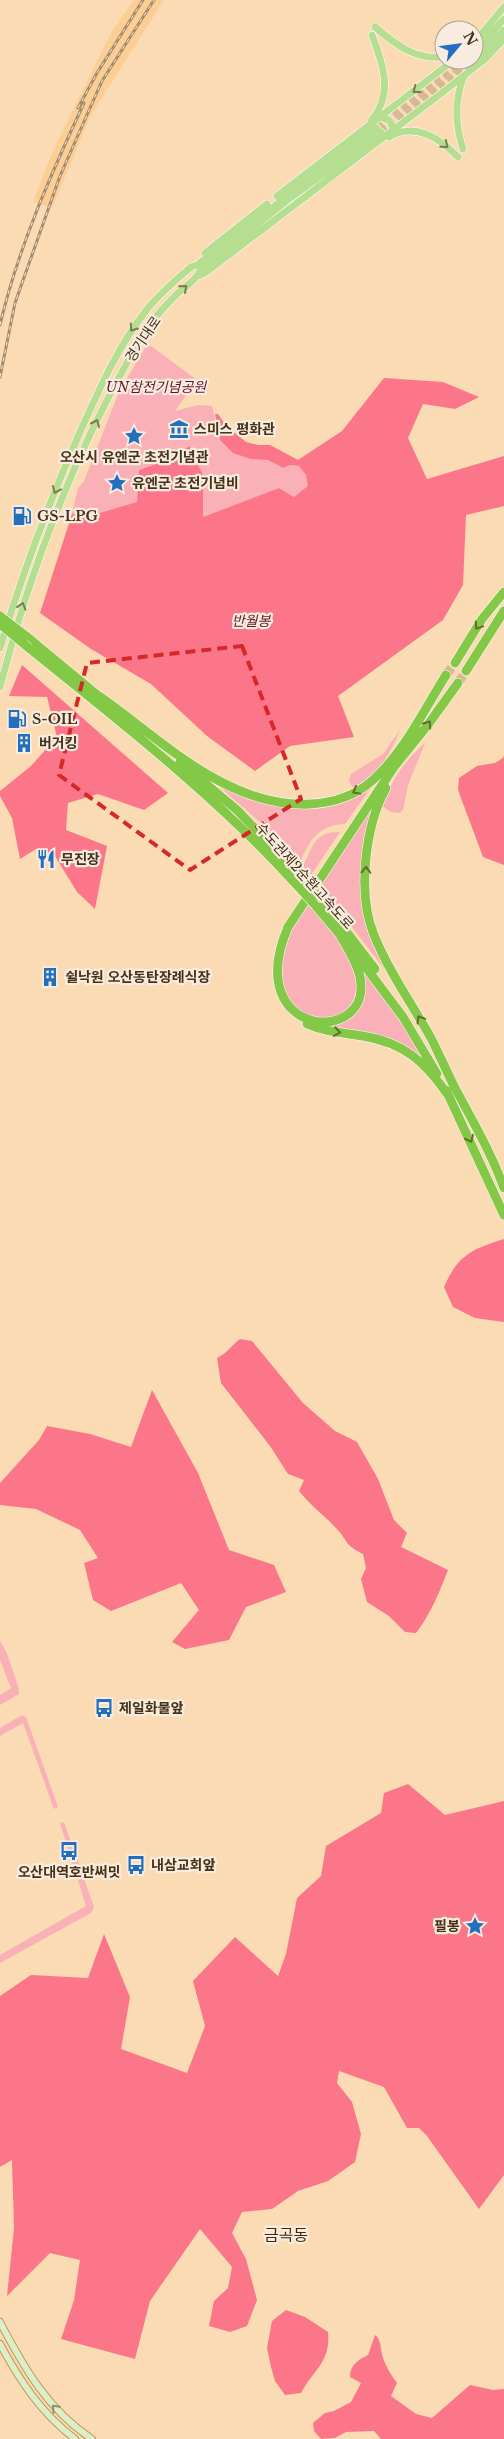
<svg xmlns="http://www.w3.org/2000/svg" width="504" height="2439" viewBox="0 0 504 2439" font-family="'Libre Baskerville','Noto Sans KR',serif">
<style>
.built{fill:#fcce94}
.green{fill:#f9b0b7}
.forest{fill:#fb7689}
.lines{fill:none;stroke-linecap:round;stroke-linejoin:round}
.primary-tunnel{stroke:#d7b994;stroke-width:7;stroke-dasharray:7 3.5;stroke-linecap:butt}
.highway-tunnel{stroke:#d7b994;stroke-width:9;stroke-dasharray:9 4.5;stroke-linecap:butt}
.secondary-casing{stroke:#c3914e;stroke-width:8}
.primary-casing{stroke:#fff;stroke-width:8}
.highway-casing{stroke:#fff;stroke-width:10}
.secondary{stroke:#daeec8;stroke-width:6}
.primary{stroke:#b5de91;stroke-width:7}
.highway{stroke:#84c847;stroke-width:9}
.rail-casing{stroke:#a68c6a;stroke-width:3}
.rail{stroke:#f7ecdf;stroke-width:1;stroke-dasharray:4;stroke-linecap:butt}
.highway-bridge-casing{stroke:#fff;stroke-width:10;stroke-linecap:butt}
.highway-bridge{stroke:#84c847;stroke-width:9}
.oneway{stroke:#787f4d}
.oneway2{stroke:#5f6e2a}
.oneway3{stroke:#90906f}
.marked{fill:none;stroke:#d62828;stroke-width:4;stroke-dasharray:10 6;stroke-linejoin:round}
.labels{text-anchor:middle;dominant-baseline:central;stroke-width:4.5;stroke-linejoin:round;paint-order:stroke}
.street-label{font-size:14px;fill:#473216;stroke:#f7ecdf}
.park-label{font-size:14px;font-style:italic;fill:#681528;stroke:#f7ecdf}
.poi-label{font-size:14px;font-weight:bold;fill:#473216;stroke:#f7ecdf;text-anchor:start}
.quarter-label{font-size:16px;fill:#422a04;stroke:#f7ecdf}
</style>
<rect width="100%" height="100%" fill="#fbdbb4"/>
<path class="built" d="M134 0H164L91 115 52 208 33 202 53 151 91 73 112 31Z"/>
<path class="green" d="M151 346 197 380 175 411 198 405 212 406 220 440 251 459 268 460 283 468 290 465 299 466 306 475 309 486 294 497 279 488 203 517V475L188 446 170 459 139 470 138 502 86 517 72 514 78 488 84 481 119 392 145 348Z
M400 730C390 756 377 775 353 788L349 781 351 774 383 754Z
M425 743 408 785 403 810 400 813 391 812 383 807C390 780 405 761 425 743Z
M211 779 228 789 319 806 374 783 345 824C318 825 310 840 300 862L270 831Z
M376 800 362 859 373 944 386 971 320 886Z
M340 832 311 875 303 866C313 847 314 831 340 832Z
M309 905C327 927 355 952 357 982 363 1037 270 1030 282 959 284 953 284 946 286 940 292 928 301 916 309 905Z
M360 965 387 1002 425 1059C394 1035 355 1032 318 1025L358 1006Z
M0 1641 7 1653 19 1689V1694L0 1705V1695L11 1688 0 1660Z
M22 1715 26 1717 58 1807 54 1809 23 1723 0 1736V1728Z
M64 1822 94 1907 91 1913 0 1963V1955L86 1906 60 1823Z"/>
<path class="forest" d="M384 378 443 382 479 397 455 409 423 404 408 438 427 479 504 456V506L466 515 463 585 443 620 338 696 354 737 290 746 255 771 207 736 151 684 91 649 40 613 72 514 86 517 137 502 139 470 170 459 189 446 203 475V517L279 488 294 497 308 486 306 475 299 466 290 465 283 468 268 460 251 459 233 453 220 440 215 414H218L227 427 246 442 258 445H270L298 460 342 431Z
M22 665 168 793 144 810 98 794 68 803 66 830 107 846 95 909 77 892 55 856 36 849 20 859 12 818 0 796V791L31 766 57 737 47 697 9 696Z
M504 755V865L483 857 458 790 459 778 477 766 495 763 503 758Z
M504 1239V1322L475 1318 453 1307 444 1287C458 1255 472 1249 504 1239Z
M240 1339 252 1341 303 1403 335 1431 357 1442 378 1479 394 1520 407 1533 401 1547 448 1570C439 1593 431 1613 416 1633L405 1632 389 1616 367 1602 361 1579 366 1568 363 1554C343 1544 349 1541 335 1527 324 1515 311 1506 299 1491L304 1480 288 1474 270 1446 221 1383 217 1358C227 1353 231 1346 240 1339Z
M152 1390 198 1473 229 1550 274 1565 286 1592 246 1607 229 1640 185 1649 172 1642 199 1610 181 1583 111 1611 93 1600 84 1563 98 1558 80 1530 36 1509 0 1505V1483L39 1440 47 1426 90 1434 131 1447Z
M408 1784 445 1815 504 1801V2175L479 2209 427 2136 419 2128H407L384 2087 339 2071 337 2083 352 2102 361 2134 355 2162 328 2181 298 2191 272 2209 242 2212 232 2233 246 2259 257 2300 247 2326 230 2332 209 2326 214 2301 228 2288 232 2267 200 2229 150 2301 135 2359 61 2339 74 2300 80 2260 50 2253 7 2296 14 2228 12 2160 0 2167V1996L31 1975 88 1978 104 1934 130 1997 121 2049 187 2073 205 2026 193 1981 235 1937 278 1976 286 1954 297 1898 321 1876 326 1846 381 1813 384 1793Z
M286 2310 305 2317 328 2332C331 2362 313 2370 301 2393L285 2395 275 2381 271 2367 267 2348 272 2321Z
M375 2335C382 2340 380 2350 383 2358 386 2367 391 2375 397 2383L391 2396 416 2414 432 2418 470 2385 493 2390 504 2389V2439H381L374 2431 346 2432 335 2438 321 2439 314 2431 313 2423 325 2413 334 2411 351 2402 361 2383 350 2377C350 2365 358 2360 368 2355Z"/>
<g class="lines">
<path class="primary-tunnel" d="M377 128 466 60
M381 132 472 63"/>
<path class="highway-tunnel" d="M446 675 455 663
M458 683 466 671"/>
<g class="secondary-casing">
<path id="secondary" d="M0 2322C24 2368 48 2410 92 2439
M0 2344C20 2381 41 2413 75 2439"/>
</g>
<g class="primary-casing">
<path id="primary" d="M375 27C396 45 415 60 444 57
M474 43 504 7
M474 52 504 19
M462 60 469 68 474 67
M473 62 504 30
M381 117 390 121 393 129
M371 121C394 94 383 64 372 35
M389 137C416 122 439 138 458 157
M463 149C455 124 454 100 464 76
M277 196 454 60
M205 253 267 204
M198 276 205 273 443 92 485 59 504 39
M0 648C22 574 49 502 80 432 99 390 117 348 145 312 158 295 175 281 191 267L197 265 377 128
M0 687C30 570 74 455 134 350 144 330 159 312 175 296 184 287 196 281 201 269L289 199 381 132"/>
</g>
<g class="highway-casing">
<path id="highway" d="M26 636 102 699
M29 648C120 722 214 794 293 881
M455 663 482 619 504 592
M466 671 504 611
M99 696C162 740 227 808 310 804 333 803 356 795 373 780 404 752 424 710 446 675
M180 762 237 810 298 873
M386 788C365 826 357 894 374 935 389 972 412 1004 431 1038 439 1054 446 1070 454 1086 472 1120 491 1152 504 1188
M319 896 375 969
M316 906 342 937
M339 933C346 946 357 962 360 977 374 1047 240 1039 288 927L394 767 427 726 458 683
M352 949 403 1017 437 1074
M307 1024C325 1032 344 1033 363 1036 405 1043 425 1062 448 1095
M446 1090 504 1215"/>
</g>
<use href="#secondary" class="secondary"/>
<use href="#primary" class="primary"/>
<use href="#highway" class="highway"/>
<g class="rail-casing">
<path id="rail" d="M78 108 97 73 143 0
M0 325C18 248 51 174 84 103
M0 377 15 303 60 176 102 81 154 0"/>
</g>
<use href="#rail" class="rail"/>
<g class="highway-bridge-casing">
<path id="highway-bridge" d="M0 616 26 636
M0 624 29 648
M298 873 319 896
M293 881 316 906"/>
</g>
<use href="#highway-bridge" class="highway-bridge"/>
</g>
<defs><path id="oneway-chevron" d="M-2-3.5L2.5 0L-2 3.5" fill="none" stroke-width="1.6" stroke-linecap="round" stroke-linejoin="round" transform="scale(1.25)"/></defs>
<g class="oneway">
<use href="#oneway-chevron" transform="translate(416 90) rotate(143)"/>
<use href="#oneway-chevron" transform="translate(445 145) rotate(39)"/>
<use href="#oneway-chevron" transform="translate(184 288) rotate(-41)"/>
<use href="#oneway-chevron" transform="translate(133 328) rotate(125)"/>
<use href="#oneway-chevron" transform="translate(96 423) rotate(-66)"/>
<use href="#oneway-chevron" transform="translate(56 490) rotate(112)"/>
<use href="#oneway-chevron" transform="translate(22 606) rotate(-73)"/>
</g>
<g class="oneway2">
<use href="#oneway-chevron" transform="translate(478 626) rotate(124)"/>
<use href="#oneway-chevron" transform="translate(428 724) rotate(-55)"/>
<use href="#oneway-chevron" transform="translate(356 791) rotate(151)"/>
<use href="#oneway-chevron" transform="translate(366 870) rotate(-88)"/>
<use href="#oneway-chevron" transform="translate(420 1019) rotate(-121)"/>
<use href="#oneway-chevron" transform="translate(337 1032) rotate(10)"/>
<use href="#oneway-chevron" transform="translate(470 1139) rotate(65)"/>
</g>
<use class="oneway3" href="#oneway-chevron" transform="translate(55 2408) rotate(-135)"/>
<path class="marked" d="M242 646 301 799 190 870 59 775 87 663Z"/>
<defs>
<g id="museum-bare" transform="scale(1.5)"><path d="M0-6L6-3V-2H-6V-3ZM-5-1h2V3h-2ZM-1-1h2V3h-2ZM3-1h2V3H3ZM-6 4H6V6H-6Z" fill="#226fbe" stroke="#f7ecdf" stroke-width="2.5" paint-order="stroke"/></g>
<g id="sight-bare" transform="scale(1.5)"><path d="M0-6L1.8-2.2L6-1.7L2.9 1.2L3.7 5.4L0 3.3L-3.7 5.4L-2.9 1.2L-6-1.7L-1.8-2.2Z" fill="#226fbe" stroke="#f7ecdf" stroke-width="2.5" paint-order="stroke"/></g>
<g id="fuel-bare" transform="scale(1.5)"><path d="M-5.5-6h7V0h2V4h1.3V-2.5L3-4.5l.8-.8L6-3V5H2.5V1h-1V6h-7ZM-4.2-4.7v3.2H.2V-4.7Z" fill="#226fbe" stroke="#f7ecdf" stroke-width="2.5" paint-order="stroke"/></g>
<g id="building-bare" transform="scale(1.5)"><path d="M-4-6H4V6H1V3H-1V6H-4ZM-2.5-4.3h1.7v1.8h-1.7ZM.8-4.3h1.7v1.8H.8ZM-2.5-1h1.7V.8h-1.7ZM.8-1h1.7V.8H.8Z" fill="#226fbe" stroke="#f7ecdf" stroke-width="2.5" paint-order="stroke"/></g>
<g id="restaurant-bare" transform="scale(1.5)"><path d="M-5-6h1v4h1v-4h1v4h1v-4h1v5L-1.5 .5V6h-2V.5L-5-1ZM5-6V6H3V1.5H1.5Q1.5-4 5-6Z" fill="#226fbe" stroke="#f7ecdf" stroke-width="2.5" paint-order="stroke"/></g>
<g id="bus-bare" transform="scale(1.5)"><path d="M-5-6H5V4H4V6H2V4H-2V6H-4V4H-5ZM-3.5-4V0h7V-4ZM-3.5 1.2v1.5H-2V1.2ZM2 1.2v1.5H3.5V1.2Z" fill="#226fbe" stroke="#f7ecdf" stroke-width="2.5" paint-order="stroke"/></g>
</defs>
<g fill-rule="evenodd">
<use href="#museum-bare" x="179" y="429"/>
<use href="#sight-bare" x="134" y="436"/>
<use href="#sight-bare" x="117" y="483"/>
<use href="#fuel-bare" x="22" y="516"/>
<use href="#fuel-bare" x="17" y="719"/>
<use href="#building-bare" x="24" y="743"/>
<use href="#restaurant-bare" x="46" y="859"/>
<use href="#building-bare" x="50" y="977"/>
<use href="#bus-bare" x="104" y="1708"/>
<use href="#bus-bare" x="69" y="1851"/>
<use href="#bus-bare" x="136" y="1865"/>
<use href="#sight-bare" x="475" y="1926"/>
</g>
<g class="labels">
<g class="street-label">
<text transform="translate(143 339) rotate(-56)">경기대로</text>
<text transform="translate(305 876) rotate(48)">수도권제2순환고속도로</text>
</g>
<g class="park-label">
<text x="156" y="387">UN참전기념공원</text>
<text x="251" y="621">반월봉</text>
</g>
<g class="poi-label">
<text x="194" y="429">스미스 평화관</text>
<text x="134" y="457" text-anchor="middle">오산시 유엔군 초전기념관</text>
<text x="132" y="483">유엔군 초전기념비</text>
<text x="37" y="516">GS-LPG</text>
<text x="32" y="719">S-OIL</text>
<text x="39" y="743">버거킹</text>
<text x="61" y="859">무진장</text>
<text x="65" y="977">쉴낙원 오산동탄장례식장</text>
<text x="119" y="1708">제일화물앞</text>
<text x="151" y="1865">내삼교회앞</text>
<text x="69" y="1872" text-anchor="middle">오산대역호반써밋</text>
<text x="460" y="1926" text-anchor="end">필봉</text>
</g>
<g class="quarter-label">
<text x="286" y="2235">금곡동</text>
</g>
</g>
<g transform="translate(459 45) rotate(61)"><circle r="24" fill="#f7ecdf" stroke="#b1a28f"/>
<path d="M0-4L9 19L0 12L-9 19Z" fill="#226fbe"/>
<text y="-8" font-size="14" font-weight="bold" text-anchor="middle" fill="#473216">N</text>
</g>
</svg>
